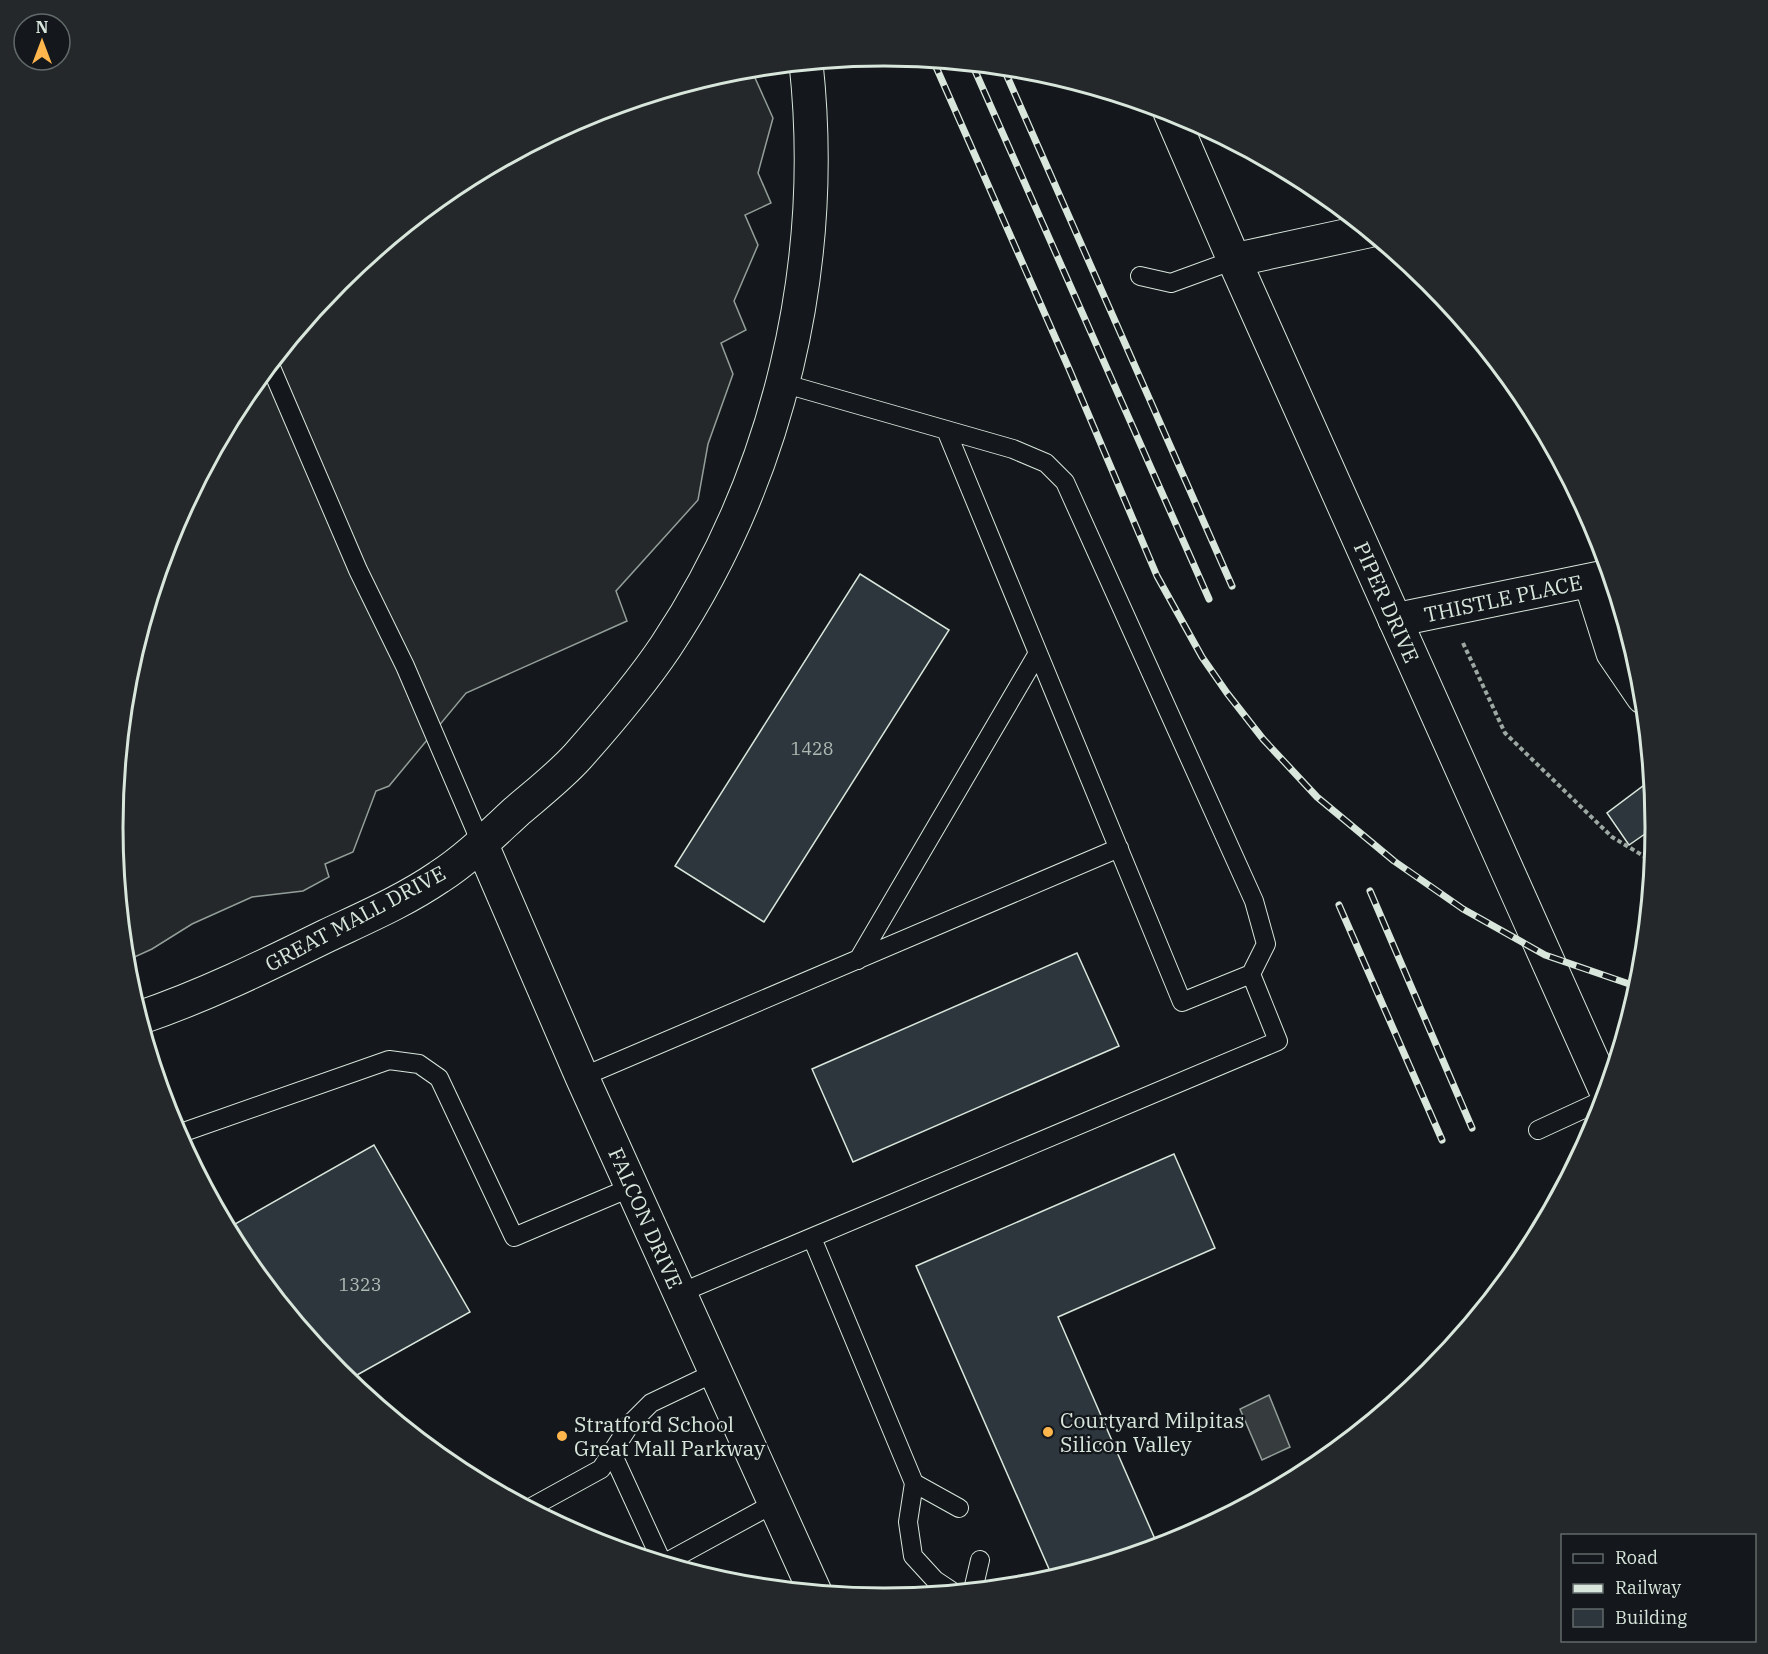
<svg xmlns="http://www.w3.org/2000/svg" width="1768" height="1654" viewBox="0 0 1768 1654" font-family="'IBM Plex Serif',serif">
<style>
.parking{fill:#24282b;stroke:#939e99;stroke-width:1.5}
.water{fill:#363b3e;stroke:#939e99;stroke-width:1.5}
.building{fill:#2c363c;stroke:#d8e6dc;stroke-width:1.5}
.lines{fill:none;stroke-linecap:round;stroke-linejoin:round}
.lane-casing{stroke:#d8e6dc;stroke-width:20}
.street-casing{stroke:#d8e6dc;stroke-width:35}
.secondary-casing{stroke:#d8e6dc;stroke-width:35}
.path{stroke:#9da8a2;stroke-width:4;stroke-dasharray:4.5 3;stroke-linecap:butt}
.lane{stroke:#14181c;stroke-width:18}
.street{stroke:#14181c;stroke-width:33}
.secondary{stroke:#14181c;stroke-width:33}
.rail-casing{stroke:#d8e6dc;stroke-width:7}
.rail{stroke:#14181c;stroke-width:4.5;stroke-dasharray:14;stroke-linecap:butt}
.poi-dot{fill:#ffb74d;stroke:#14181c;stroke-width:2}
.labels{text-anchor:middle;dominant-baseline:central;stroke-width:4.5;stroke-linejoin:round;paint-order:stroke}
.number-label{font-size:18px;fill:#adbab4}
.street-label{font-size:21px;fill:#d8e6dc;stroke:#14181c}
.poi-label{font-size:21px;fill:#d8e6dc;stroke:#14181c;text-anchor:start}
.rim{fill:none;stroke:#d8e6dc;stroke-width:3}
</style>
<rect width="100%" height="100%" fill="#14181c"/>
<path class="parking" d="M751 69 773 118 758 173 771 203 745 215 758 245 734 301 746 330 721 343 733 374 708 444 698 500 616 591 627 621 466 693 389 786 376 791 353 852 325 864 329 877 303 891 252 897 192 924 152 949 126 961 113 827 127 676 171 531 243 398 339 281 456 185 589 114 734 70Z"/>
<path class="water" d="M1269 1395 1290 1447 1262 1460 1240 1409Z"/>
<path class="building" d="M1272 164 1284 170 1274 172Z
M860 574 949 630 764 922 675 866Z
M1651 780 1655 827 1629 845 1607 813Z
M1077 953 1119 1046 853 1162 812 1069Z
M374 1145 470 1312 348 1380 338 1372 242 1255 228 1228Z
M1174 1154 1215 1248 1058 1317 1158 1546 1053 1578 916 1266Z"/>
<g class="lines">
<g class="lane-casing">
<path id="lane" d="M1140 276 1171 283 1234 260
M270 365 358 570 405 666 481 843
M782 383 1013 449 1046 463 1065 482 1254 901 1266 944 1251 974
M858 960 1038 653
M582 1077 1119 848
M1538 1130 1603 1100
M178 1134 389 1060 419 1064 439 1078 514 1237 632 1187
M812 1238 914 1483 908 1522 913 1556 935 1580 953 1592
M680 1293 1278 1041 1251 974 1182 1002 946 430
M612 1453 662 1562
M914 1483 959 1508
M530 1508 601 1469 631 1423 651 1403 716 1372
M665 1563 775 1503
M973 1590 980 1560"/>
</g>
<g class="street-casing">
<path id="street" d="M1234 260 1368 231
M1590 580 1613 653 1643 697
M1395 620 1610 576
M481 843 582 1077 815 1592
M139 1018C204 996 265 966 326 936 364 918 404 901 439 877 467 859 492 834 517 811 538 793 560 776 578 756 609 721 640 685 666 646 779 476 828 266 806 63"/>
</g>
<g class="secondary-casing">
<path id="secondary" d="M1170 112 1234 260 1606 1091"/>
</g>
<path class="path" d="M1463 643 1505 733 1612 837 1652 861"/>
<use href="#lane" class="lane"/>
<use href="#street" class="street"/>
<use href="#secondary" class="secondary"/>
<g class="rail-casing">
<path id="rail" d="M933 60 1070 371 1157 576 1202 657 1227 693 1263 739 1317 797 1394 861 1463 909 1545 955 1638 987
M972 64 1209 599
M1003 67 1232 586
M1370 891 1472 1128
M1339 905 1442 1140"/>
</g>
<use href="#rail" class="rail"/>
</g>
<g class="poi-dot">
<circle cx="1048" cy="1432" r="6"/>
<circle cx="562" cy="1436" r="6"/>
</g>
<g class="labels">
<g class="number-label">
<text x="812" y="748">1428</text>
<text x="360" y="1284">1323</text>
</g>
<g class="street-label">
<text transform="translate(1503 598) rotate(-12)">THISTLE PLACE</text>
<text transform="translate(1387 602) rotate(66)">PIPER DRIVE</text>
<text transform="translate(355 918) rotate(-28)">GREAT MALL DRIVE</text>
<text transform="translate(646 1218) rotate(66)">FALCON DRIVE</text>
</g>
<g class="poi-label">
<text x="1060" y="1420">Courtyard Milpitas<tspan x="1060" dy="24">Silicon Valley</tspan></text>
<text x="574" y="1424">Stratford School<tspan x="574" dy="24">Great Mall Parkway</tspan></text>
</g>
</g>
<path d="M0 0H1768V1654H0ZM123 827a761 761 0 1 1 1522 0a761 761 0 1 1-1522 0Z" fill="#24282b" fill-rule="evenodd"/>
<path class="rim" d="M123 827a761 761 0 1 1 1522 0a761 761 0 1 1-1522 0Z"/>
<rect x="1561" y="1534" width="195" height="108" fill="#14181c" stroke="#626a69" stroke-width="1.5"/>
<rect x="1573" y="1554" width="30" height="9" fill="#14181c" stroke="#626a69" stroke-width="1.5"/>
<text x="1615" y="1564" font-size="18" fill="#d8e6dc">Road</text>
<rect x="1573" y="1584" width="30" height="9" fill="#d8e6dc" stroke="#626a69" stroke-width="1.5"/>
<text x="1615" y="1594" font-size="18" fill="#d8e6dc">Railway</text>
<rect x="1573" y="1609" width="30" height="18" fill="#2c363c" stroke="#626a69" stroke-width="1.5"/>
<text x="1615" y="1624" font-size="18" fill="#d8e6dc">Building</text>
<g transform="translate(42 42)"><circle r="28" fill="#14181c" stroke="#626a69" stroke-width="1.5"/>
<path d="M0-4.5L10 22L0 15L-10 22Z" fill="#ffb74d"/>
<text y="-9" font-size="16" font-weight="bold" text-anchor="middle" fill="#d8e6dc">N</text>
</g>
</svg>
